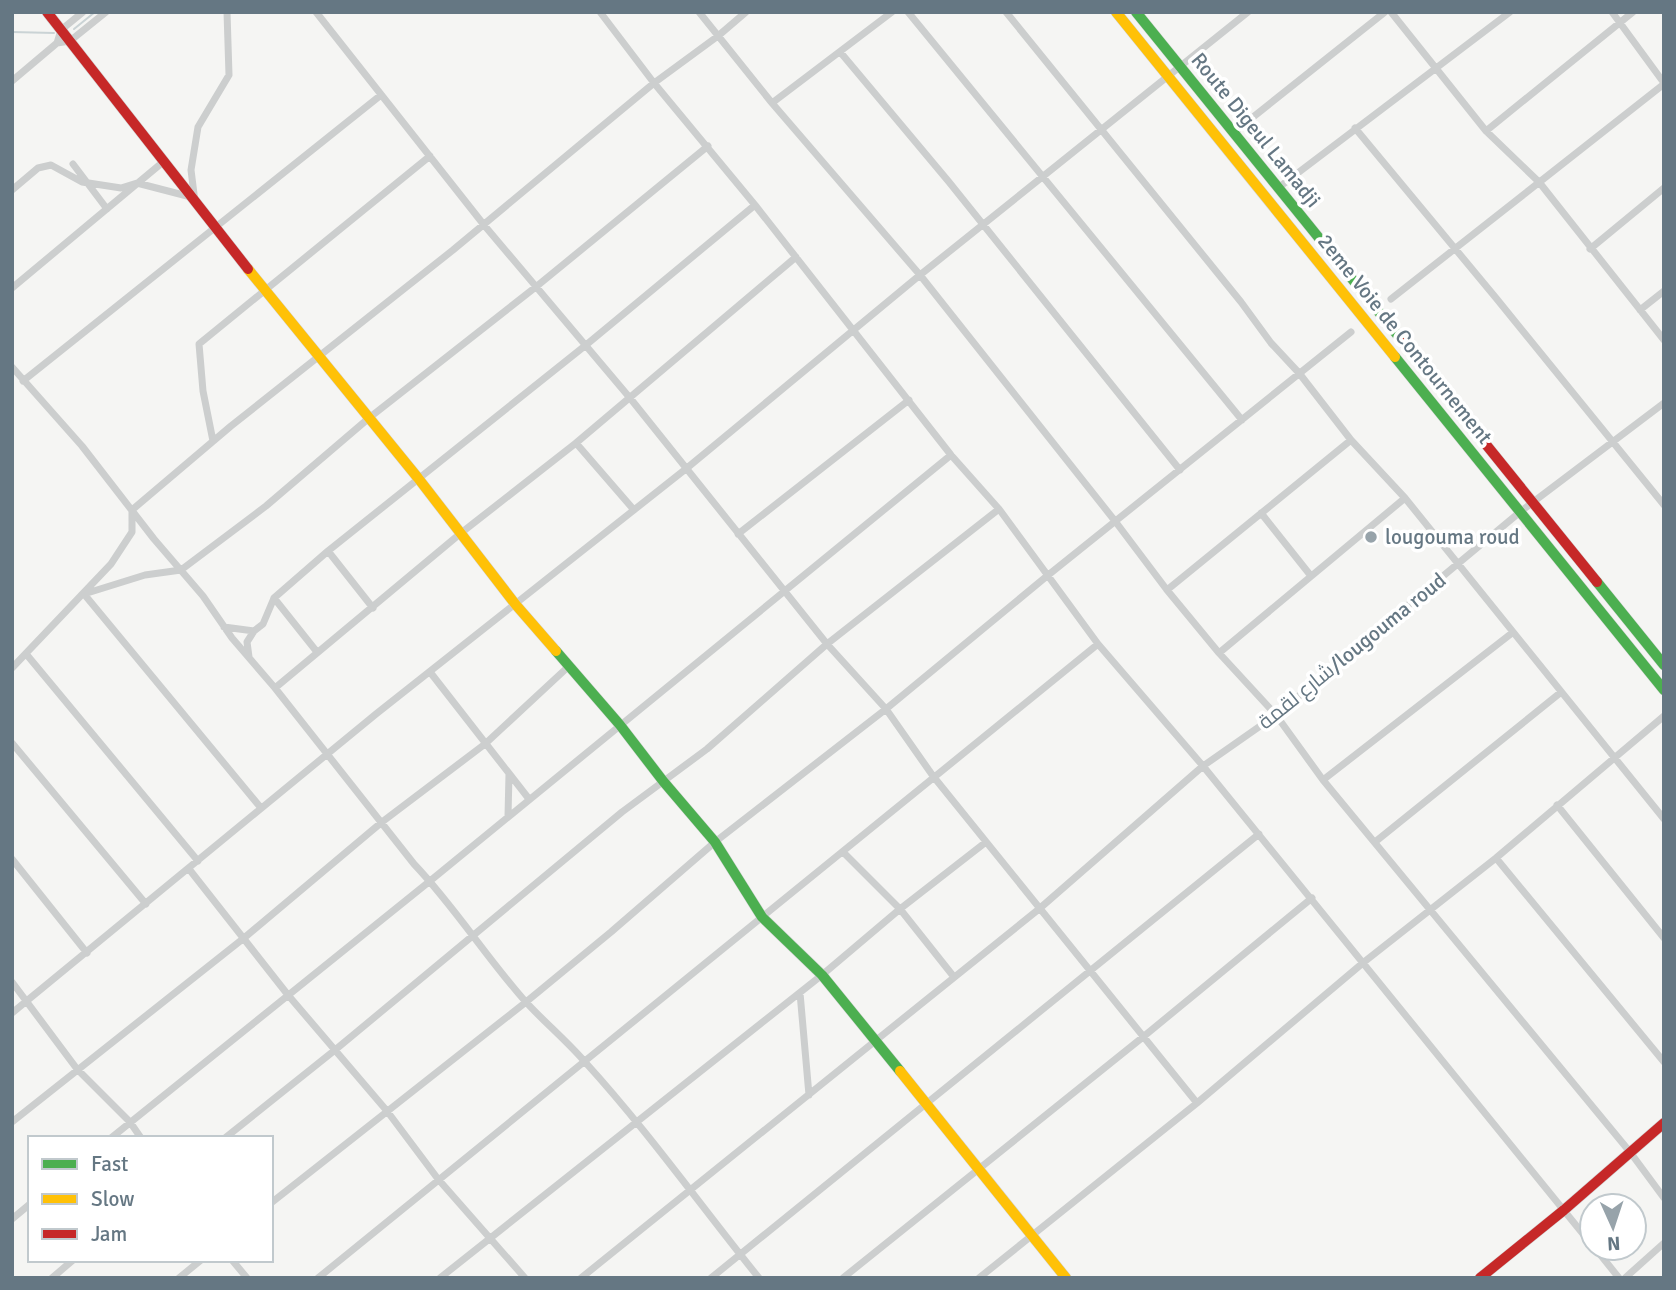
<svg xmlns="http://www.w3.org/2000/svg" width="1676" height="1290" viewBox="0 0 1676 1290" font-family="Signika,Cairo,sans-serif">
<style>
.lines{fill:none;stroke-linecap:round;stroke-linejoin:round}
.stream{stroke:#cad3d5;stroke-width:2}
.fast-casing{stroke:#d2d3d4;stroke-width:11}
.slow-casing{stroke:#d2d3d4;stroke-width:11}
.jam-casing{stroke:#d2d3d4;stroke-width:11}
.street{stroke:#cccece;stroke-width:7}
.fast{stroke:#4caf50;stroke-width:10}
.slow{stroke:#ffc107;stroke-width:10}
.jam{stroke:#c62828;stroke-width:10}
.poi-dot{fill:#97a3aa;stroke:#fff;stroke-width:2.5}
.labels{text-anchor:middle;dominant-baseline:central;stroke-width:7;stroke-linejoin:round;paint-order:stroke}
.street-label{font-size:21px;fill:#657783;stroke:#fff}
.poi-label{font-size:21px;fill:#657783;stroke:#fff;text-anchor:start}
</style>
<rect width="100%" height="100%" fill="#f5f5f3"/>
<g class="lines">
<path class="stream" d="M74 29 95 12
M12 32 54 33"/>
<g class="fast-casing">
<path id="fast" d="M1136 12 1404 343
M1395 357 1664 690
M1597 582 1664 665
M556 651 620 725 663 781 715 842 762 917 822 975 900 1071"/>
</g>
<g class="slow-casing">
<path id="slow" d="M1116 12 1395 357
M248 269 418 478 516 605 556 651
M900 1071 1066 1278"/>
</g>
<g class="jam-casing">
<path id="jam" d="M47 12 248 269
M1404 343 1597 582
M1480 1278 1564 1210 1664 1123"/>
</g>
<path class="street" d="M83 12 61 30 57 43 70 41 106 12
M316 12 484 225 630 398 827 644 886 709 933 776 1197 1103
M600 12 654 83 755 205 951 455 999 509 1098 644 1203 766 1592 1245
M699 12 772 103 920 275 1115 521 1167 590 1219 653 1276 715 1323 780 1630 1152 1664 1198
M908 12 1242 420
M1006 12 1241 302 1271 343 1299 373 1351 440 1405 498 1664 819
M1391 12 1486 131 1539 182 1664 340
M1612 12 1664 83
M841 53 949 182 1180 470
M12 81 57 43
M772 103 892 12
M1355 128 1496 298 1664 505
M1486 131 1633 12
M1233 133 1385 12
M73 164 107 209
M1278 188 1510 12
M12 190 38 168 51 165 82 182 121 188 137 183 191 197
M195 202 191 170 198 127 229 75 227 12
M1590 249 1664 188
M12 288 163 162
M1391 299 1664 84
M1640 310 1664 291
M12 367 82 446 154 539 203 596 232 638 275 688 414 864C454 906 486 957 525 1001 544 1022 566 1040 585 1062 647 1130 701 1206 759 1278
M23 381 381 95
M213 441 203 391 199 344 430 156
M576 443 634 510
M1261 513 1311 576
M738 534 909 400
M328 551 373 608
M1167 590 1351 440
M274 598 317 652
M224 627 254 631 263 624 274 598 328 551 586 345 755 205
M1219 653 1405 498
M27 655 198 861
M249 657 247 642 254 631
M12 668 111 564 132 532V510L231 426 453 250 654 83 718 36 746 12
M430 672 529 799
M275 688 461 533 576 443 796 257
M12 743 146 904
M1323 780 1512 633
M1557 805 1664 938
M261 808 84 594 145 575 181 570 266 506 369 418 537 286 708 146
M508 816 509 774
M1375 842 1560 693
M843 852 900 909 954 977
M1496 858 1664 1062
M12 859 87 953
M189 869 288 995 387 1111 438 1179 525 1278
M12 982 77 1069 130 1122 141 1138
M800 993 809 1095
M12 1013 376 714 687 468 920 275 1248 12
M12 1122 244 938 382 822 485 744 569 666
M111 1138 430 881 951 455
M225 1138 335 1050 622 812 707 749 827 644 999 509
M271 1203 526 1002 611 932 715 842 886 709 1047 576 1351 332
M12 1219 30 1204
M1595 1248 1619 1278
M232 1260 247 1278
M52 1278 73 1260
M179 1278 201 1260
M318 1278 1098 644
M440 1278 822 975 900 909 986 842
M581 1278 1039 909 1203 766 1276 715 1520 512 1664 403
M711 1278 1259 834
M843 1278 1143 1037 1312 898
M979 1278 1197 1103 1364 962 1496 858 1664 716
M1625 1278 1664 1243"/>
<use href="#fast" class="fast"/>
<use href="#slow" class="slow"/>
<use href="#jam" class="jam"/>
</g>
<circle class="poi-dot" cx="1371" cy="537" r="7"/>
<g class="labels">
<g class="street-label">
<text transform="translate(1256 130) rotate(51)">Route Digeul Lamadji</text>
<text transform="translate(1405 339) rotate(51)">2eme Voie de Contournement</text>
<text transform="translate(1352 651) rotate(-39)">شارع لقمة/lougouma roud</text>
</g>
<g class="poi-label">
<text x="1385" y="537">lougouma roud</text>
</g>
</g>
<rect width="1676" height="1290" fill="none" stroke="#657783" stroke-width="28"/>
<rect x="28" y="1136" width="245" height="126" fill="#ffffff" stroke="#c1c9cd" stroke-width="2"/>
<rect x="42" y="1159" width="35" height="10" fill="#4caf50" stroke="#c1c9cd" stroke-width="2"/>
<text x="91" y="1171" font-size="21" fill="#657783">Fast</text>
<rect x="42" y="1194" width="35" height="10" fill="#ffc107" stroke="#c1c9cd" stroke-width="2"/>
<text x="91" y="1206" font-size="21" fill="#657783">Slow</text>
<rect x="42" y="1229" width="35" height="10" fill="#c62828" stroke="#c1c9cd" stroke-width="2"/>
<text x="91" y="1241" font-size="21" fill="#657783">Jam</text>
<g transform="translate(1613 1227) rotate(177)"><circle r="33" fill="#ffffff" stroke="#c1c9cd" stroke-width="2"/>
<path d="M0-5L12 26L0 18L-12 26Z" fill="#97a3aa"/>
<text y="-10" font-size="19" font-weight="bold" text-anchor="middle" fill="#657783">N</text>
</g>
</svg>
